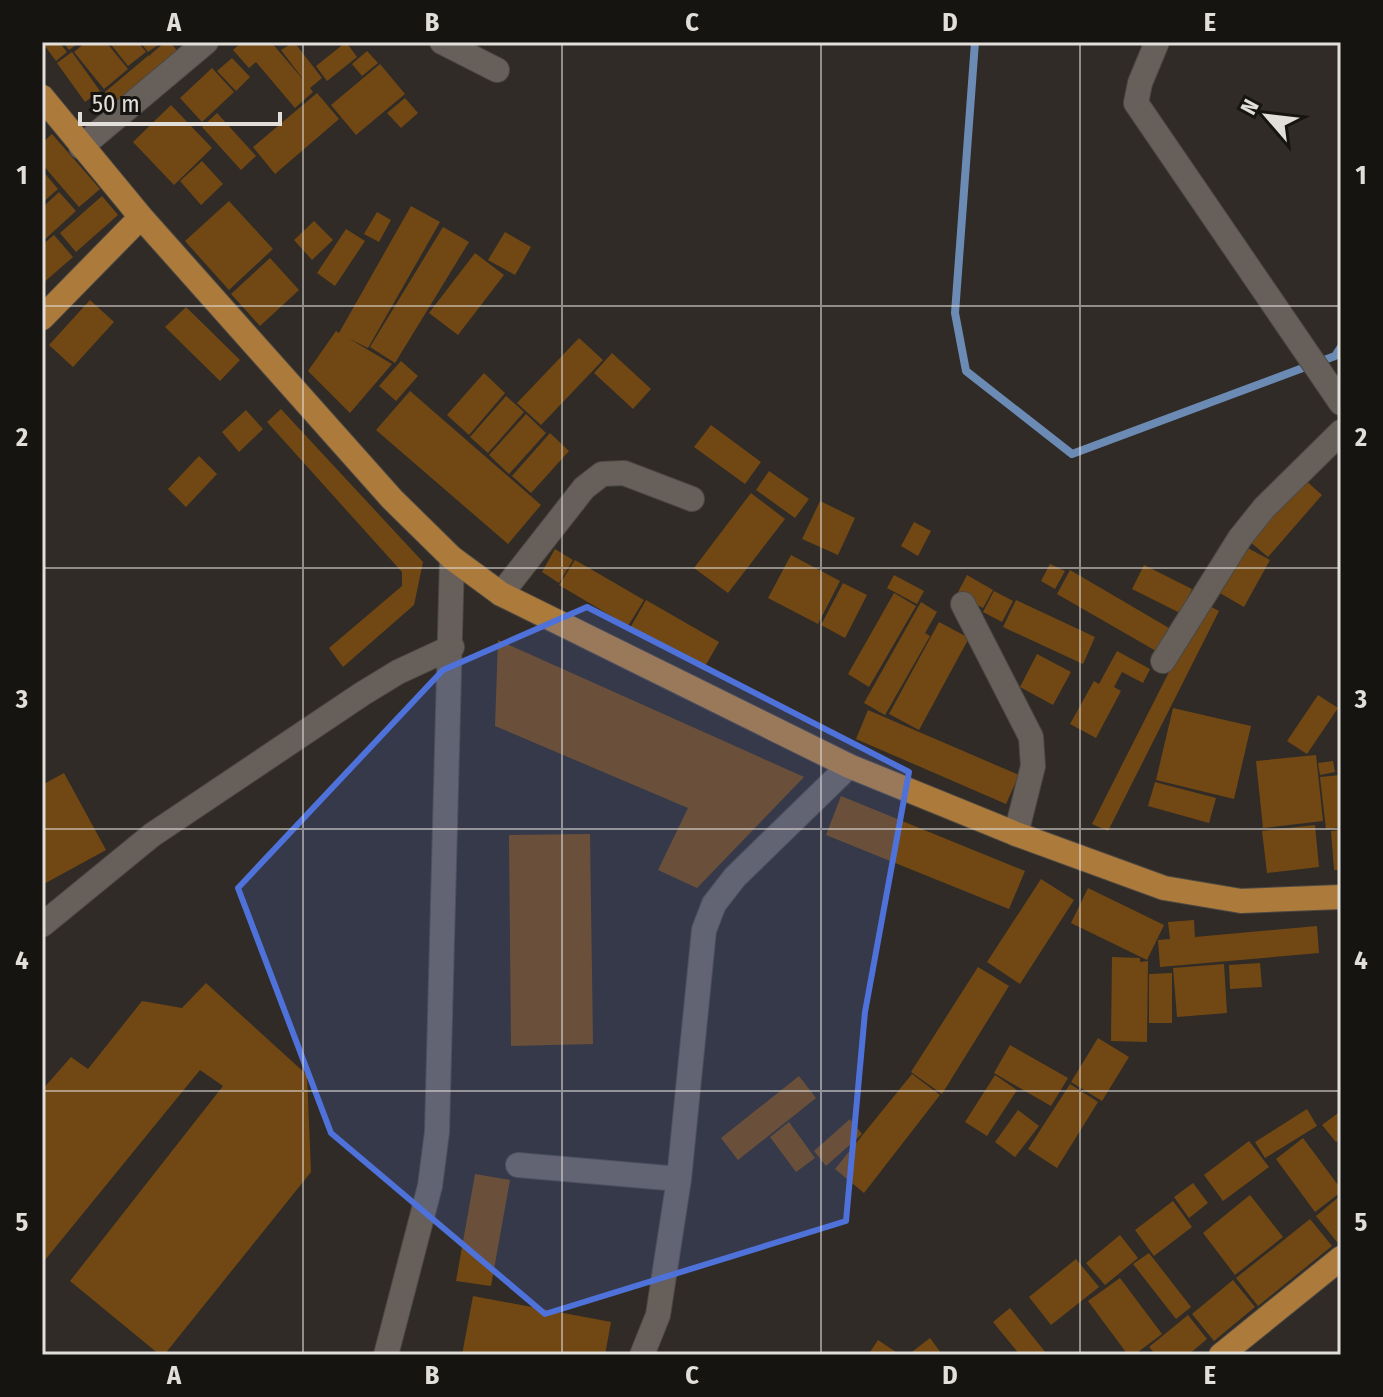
<svg xmlns="http://www.w3.org/2000/svg" width="1383" height="1397" viewBox="0 0 1383 1397" font-family="'Fira Sans Condensed',sans-serif">
<style>
.lines{fill:none;stroke-linecap:round;stroke-linejoin:round}
.stream{stroke:#6c8bb4;stroke-width:8}
.building{fill:#714813}
.minor-casing{stroke:#4d4843;stroke-width:26}
.major-casing{stroke:#4d4843;stroke-width:26}
.minor{stroke:#67605a;stroke-width:24}
.major{stroke:#ac7b3b;stroke-width:24}
.marked{fill:#4e72d9;fill-opacity:0.2;stroke:#4e72d9;stroke-width:6;stroke-linejoin:round}
.grid{fill:none;stroke:#e2dfdb;stroke-width:2;stroke-opacity:0.55}
.neatline{fill:none;stroke:#e2dfdb;stroke-width:3}
.grid-label{font-size:26px;text-anchor:middle;font-weight:bold;fill:#e2dfdb}
</style>
<rect width="100%" height="100%" fill="#302b26"/>
<g class="lines">
<path class="stream" d="M975 42 955 313 966 371 1072 454 1335 356 1341 347"/>
</g>
<path class="building" d="M42 42H59L67 52 56 61Z
M63 42H80L69 50Z
M86 42H106L128 69 104 89 74 52Z
M109 42H138L146 52 128 66Z
M140 42H162L148 52Z
M165 42H170L184 59 116 116 99 97 149 55 151 57 150 55Z
M242 42H271L306 83 281 50 294 42 322 78 310 88 313 92 295 108 256 62 249 68 233 50Z
M346 42 357 57 327 81 316 66Z
M367 51 378 63 362 76 352 64Z
M72 52 100 91 85 102 57 63Z
M232 58 250 77 236 91 217 71Z
M380 64 405 94 356 135 331 105Z
M212 68 234 92 202 122 180 98Z
M317 93 339 119 275 174 253 147Z
M405 98 418 113 401 128 387 113Z
M171 105 212 148 174 185 133 142Z
M217 113 256 156 241 170 202 127Z
M52 134 100 189 79 207 42 164V143Z
M202 161 223 184 201 205 180 181Z
M42 170 58 189 42 203Z
M59 192 76 211 42 242V208Z
M102 196 118 215 76 252 60 233Z
M229 201 273 249 229 290 185 241Z
M411 206 440 222 368 348 348 338 392 364 350 413 308 371 336 331 339 333Z
M377 212 391 220 379 242 364 234Z
M314 221 333 240 312 260 294 240Z
M443 227 469 242 395 363 370 347Z
M346 229 365 241 335 286 317 273Z
M505 232 531 247 515 275 488 260Z
M54 235 73 257 42 284V245Z
M475 253 504 275 458 335 429 313Z
M270 258 299 290 260 326 231 294Z
M90 300 114 322 73 367 49 345Z
M186 307 240 360 220 381 165 327Z
M579 338 603 360 541 425 517 403Z
M612 353 651 389 633 409 594 373Z
M401 361 418 376 396 401 379 386Z
M484 373 505 393 469 435 447 415Z
M410 391 541 505 508 544 376 430Z
M506 396 524 412 488 453 470 437Z
M281 409 423 562 414 605 343 667 329 648 402 586V572L267 422Z
M246 410 263 429 239 452 222 432Z
M526 414 546 433 509 474 489 455Z
M711 425 761 462 745 484 694 447Z
M550 433 569 451 531 493 512 476Z
M199 456 217 474 186 507 168 489Z
M769 471 809 499 795 518 756 490Z
M1304 479 1322 495 1268 557 1249 541Z
M751 493 785 519 728 593 694 568Z
M820 501 855 518 838 555 802 539Z
M914 522 931 531 918 556 901 546Z
M1244 546 1270 560 1244 607 1218 592Z
M555 549 573 560 559 583 542 572Z
M791 555 840 581 818 624 768 598Z
M575 560 644 600 628 626 559 585Z
M1050 564 1065 571 1055 589 1041 581Z
M1144 565 1192 589 1180 613 1132 589Z
M1070 570 1169 628 1156 651 1057 594Z
M894 575 924 591 917 604 887 588Z
M967 575 993 590 983 608 957 594Z
M843 583 867 595 845 638 821 625Z
M994 591 1013 601 1002 622 983 612Z
M894 593 916 606 869 687 848 674Z
M646 600 719 642 703 670 630 628Z
M1016 600 1095 637 1083 664 1003 627Z
M921 602 937 612 925 633 930 636 885 715 864 703Z
M1204 603 1219 611 1108 831 1092 824Z
M939 622 969 638 919 730 889 714Z
M498 640 804 777 697 888 658 870 688 808 495 726Z
M1117 651 1150 669 1143 683 1122 672 1114 687 1121 691 1096 738 1070 724 1094 681 1099 684Z
M1037 654 1071 672 1053 705 1020 687Z
M1318 695 1338 708 1307 754 1287 741Z
M1173 708 1251 726 1234 799 1156 780Z
M868 710 1019 775 1006 804 856 739Z
M1316 755 1323 821 1263 828 1256 761Z
M1333 761 1335 772 1320 775 1318 763Z
M64 773 106 850 42 885V785Z
M1341 775V827L1326 829 1320 777Z
M1155 782 1216 798 1209 823 1148 806Z
M841 796 1025 871 1009 909 826 835Z
M1315 825 1319 867 1267 873 1262 831Z
M1341 830V870H1334L1331 831Z
M590 834 593 1044 511 1046 509 835Z
M1041 879 1074 900 1020 984 987 962Z
M1088 888 1164 925 1147 960 1071 923Z
M1194 920 1195 937 1317 926 1319 953 1160 967 1158 940 1170 939 1168 922Z
M1112 957 1140 958V962L1148 961 1147 1042 1111 1041Z
M1260 963 1262 987 1230 989 1229 965Z
M1224 964 1227 1013 1177 1017 1173 968Z
M978 967 1009 986 942 1094 911 1072Z
M1172 973V1023H1149V974Z
M206 983 307 1075 311 1172 164 1355H160L70 1281 223 1086 200 1070 45 1260 42 1257V1090L71 1057 88 1069 142 1001 182 1008Z
M1098 1038 1129 1057 1102 1101 1071 1082Z
M1010 1045 1068 1078 1051 1106 994 1073Z
M912 1074 940 1095 864 1193 835 1169Z
M995 1075 1017 1090 987 1136 965 1122Z
M799 1076 816 1098 738 1160 721 1138Z
M1070 1084 1098 1102 1057 1168 1028 1149Z
M1307 1109 1317 1126 1265 1158 1255 1142Z
M1018 1110 1039 1126 1015 1157 995 1142Z
M1341 1111V1139L1336 1142 1322 1125Z
M850 1119 862 1134 826 1166 814 1151Z
M789 1122 815 1158 796 1172 770 1137Z
M1303 1138 1341 1189V1192L1315 1212 1276 1159Z
M1249 1141 1269 1167 1223 1201 1204 1175Z
M475 1174 510 1180 491 1286 456 1281Z
M1193 1183 1208 1203 1189 1218 1174 1197Z
M1250 1195 1283 1237 1235 1275 1203 1233Z
M1341 1195V1239L1337 1242 1316 1216Z
M1173 1201 1192 1227 1154 1256 1135 1230Z
M1310 1219 1332 1246 1258 1306 1236 1278Z
M1120 1235 1138 1258 1105 1285 1086 1263Z
M1149 1253 1191 1307 1176 1319 1133 1264Z
M1076 1259 1099 1287 1051 1325 1029 1297Z
M1120 1278 1162 1334 1134 1355H1128L1088 1301Z
M1233 1280 1255 1307 1214 1341 1192 1314Z
M473 1296 611 1322 605 1355H462Z
M1010 1308 1046 1353 1043 1355H1020L993 1322Z
M1188 1315 1207 1339 1188 1355H1156L1149 1347Z
M930 1338 941 1353 939 1355H908Z
M878 1340 896 1352 893 1355H868Z"/>
<g class="lines">
<g class="minor-casing">
<path id="minor" d="M442 42 497 70
M1157 42 1140 83 1136 103 1341 403
M81 147 206 42
M501 594 584 488 602 474 624 473 692 499
M963 604 1031 737 1033 766 1016 834
M1163 661 1240 538 1264 508 1341 432
M42 925 152 835 362 694 398 672 452 647
M518 1165 679 1179
M386 1355 430 1186 437 1132 452 558
M642 1355 658 1315 679 1179 704 930 714 904 735 877 849 766"/>
</g>
<g class="major-casing">
<path id="major" d="M42 97 141 217 392 499 452 558 501 594 849 766 1016 834 1164 888 1241 901 1341 897
M42 318 141 217
M1221 1355 1341 1258"/>
</g>
<use href="#minor" class="minor"/>
<use href="#major" class="major"/>
</g>
<path class="marked" d="M587 607 909 772 865 1012 846 1221 545 1314 331 1133 238 888 443 670Z"/>
<path class="grid" d="M303 42V1355M562 42V1355M821 42V1355M1080 42V1355M42 306H1341M42 568H1341M42 829H1341M42 1091H1341"/>
<rect width="1383" height="1397" fill="none" stroke="#161411" stroke-width="88"/>
<g transform="translate(1267 116) rotate(298)" stroke="#161411" stroke-width="6" paint-order="stroke">
<path d="M0-6L14 30L0 20L-14 30Z" fill="#e2dfdb"/>
<text y="-12" font-size="22" font-weight="bold" text-anchor="middle" fill="#e2dfdb">N</text>
</g>
<path d="M80 112v12h200v-12" fill="none" stroke="#e2dfdb" stroke-width="4"/>
<text x="92" y="112" font-size="24" fill="#e2dfdb" stroke="#161411" stroke-width="6" paint-order="stroke">50 m</text>
<rect x="44" y="44" width="1295" height="1309" class="neatline"/>
<g class="grid-label">
<text x="174" y="31">A</text>
<text x="432" y="31">B</text>
<text x="692" y="31">C</text>
<text x="950" y="31">D</text>
<text x="1210" y="31">E</text>
<text x="22" y="184">1</text>
<text x="1361" y="184">1</text>
<text x="22" y="446">2</text>
<text x="1361" y="446">2</text>
<text x="22" y="708">3</text>
<text x="1361" y="708">3</text>
<text x="22" y="969">4</text>
<text x="1361" y="969">4</text>
<text x="22" y="1231">5</text>
<text x="1361" y="1231">5</text>
<text x="174" y="1384">A</text>
<text x="432" y="1384">B</text>
<text x="692" y="1384">C</text>
<text x="950" y="1384">D</text>
<text x="1210" y="1384">E</text>
</g>
</svg>
